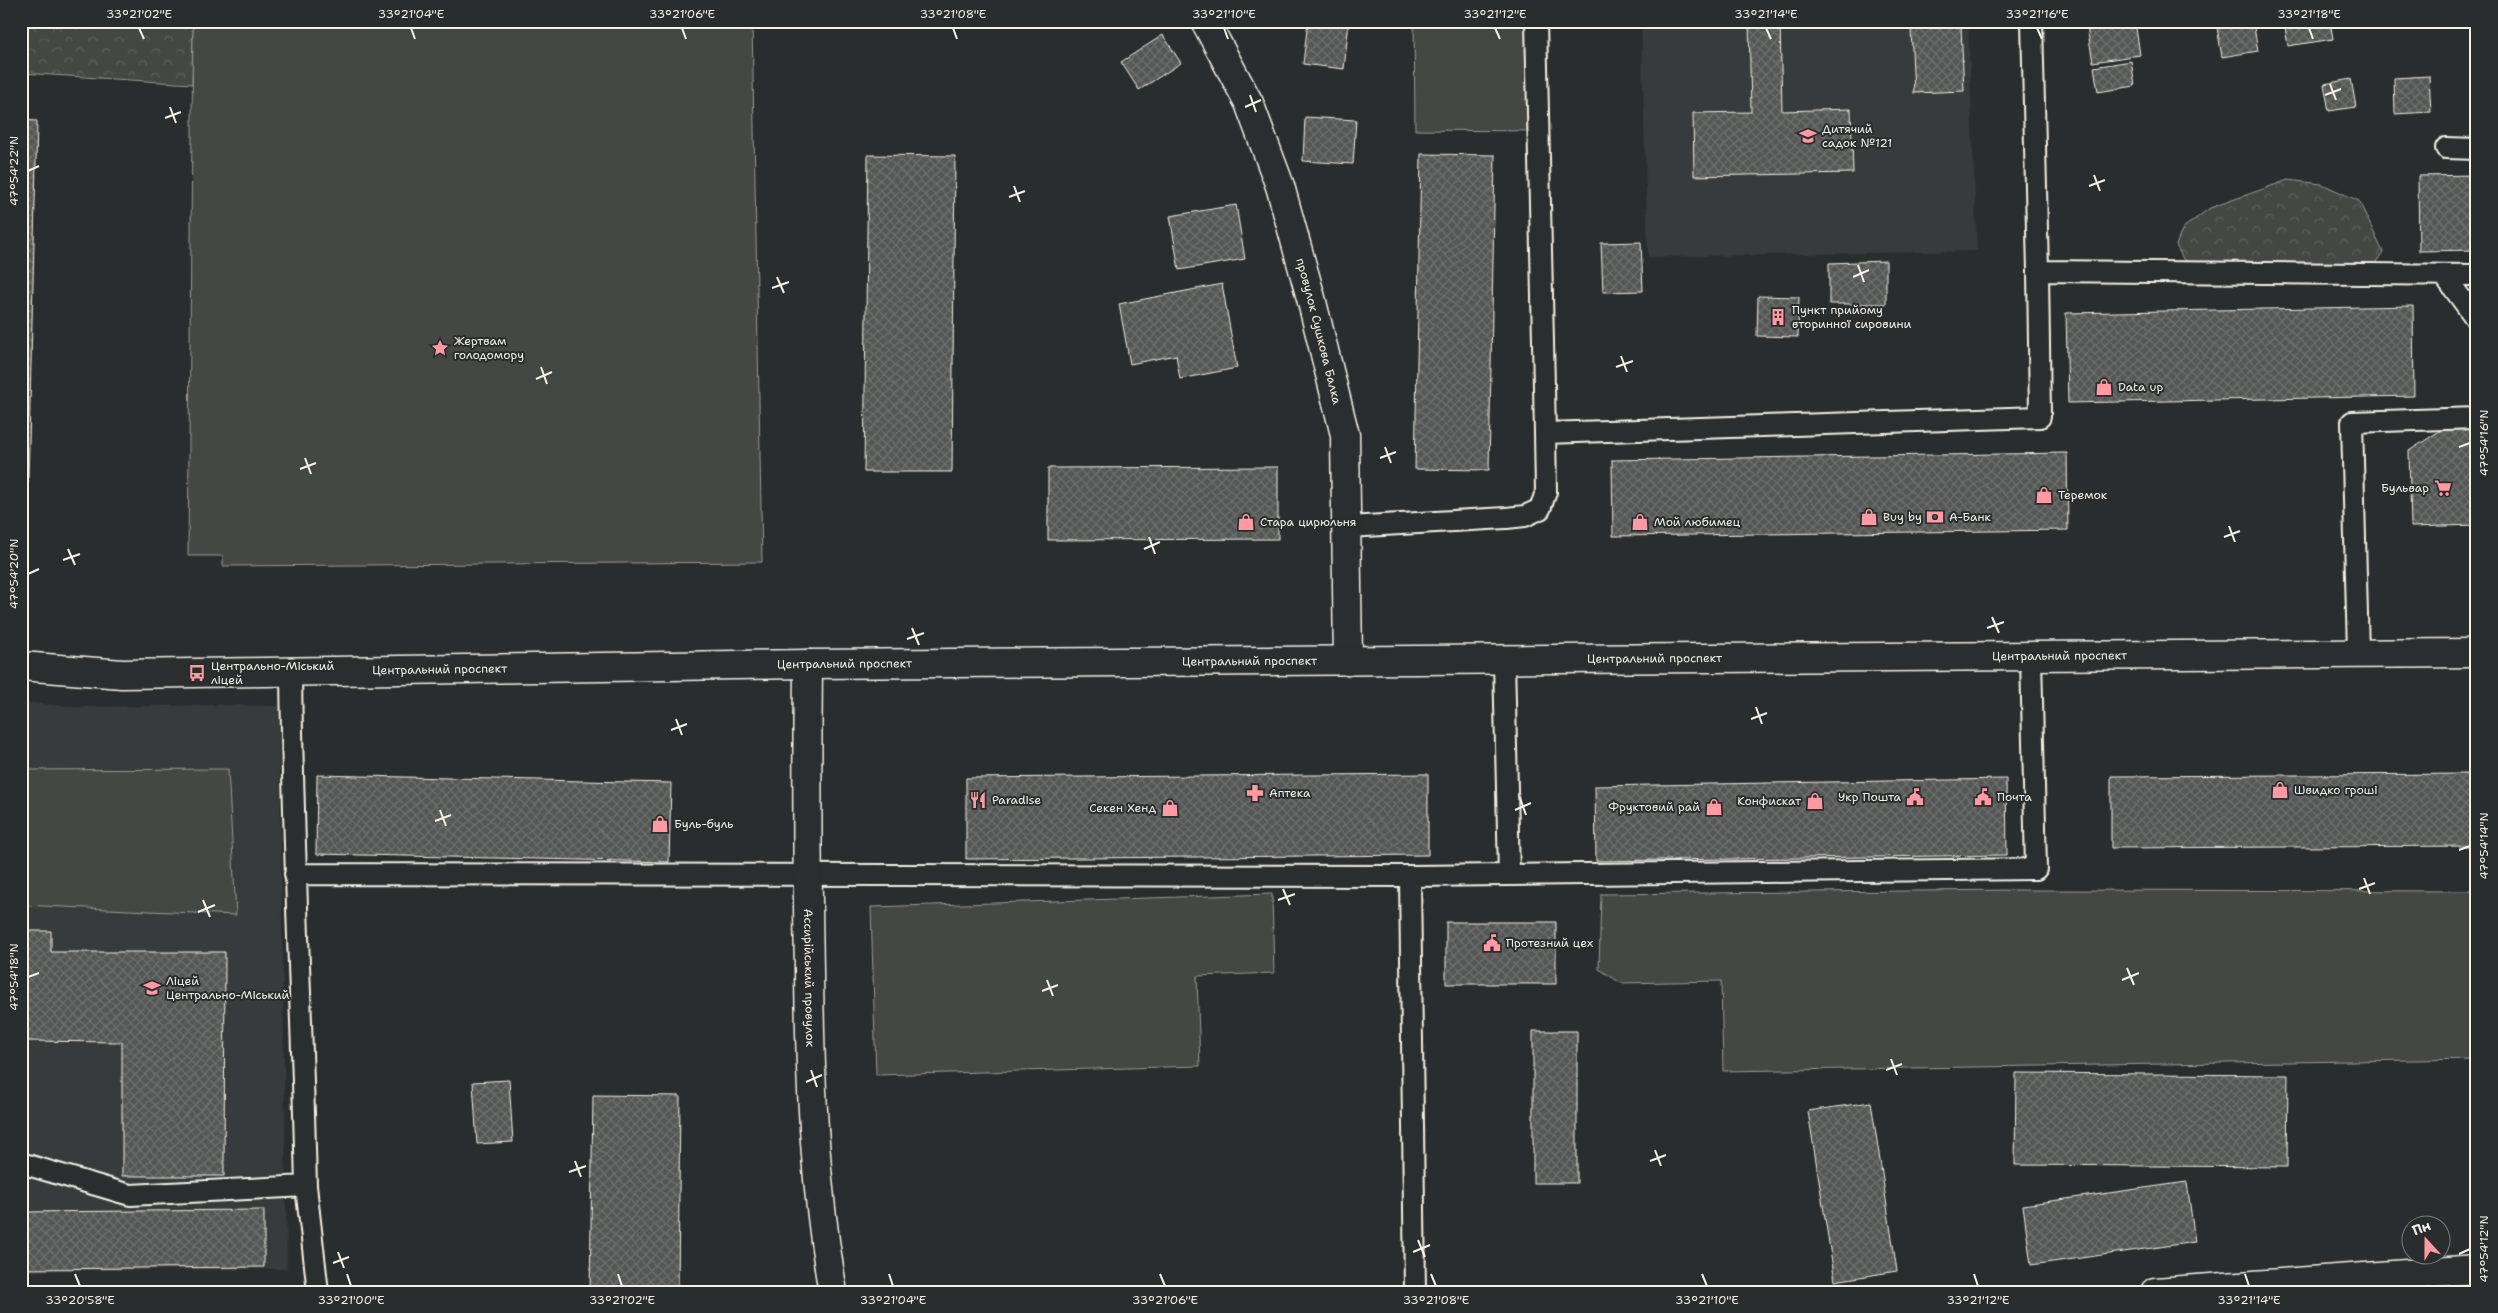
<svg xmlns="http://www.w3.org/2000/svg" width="2498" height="1313" viewBox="0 0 2498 1313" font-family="'Shantell Sans',sans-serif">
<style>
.built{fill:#373a3a}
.green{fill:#444645;stroke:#9c9c96}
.forest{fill:url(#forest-crowns);stroke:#9c9c96}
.building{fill:url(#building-cross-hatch);stroke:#f4f1e8}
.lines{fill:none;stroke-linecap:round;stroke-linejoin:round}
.service-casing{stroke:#f4f1e8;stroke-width:24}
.minor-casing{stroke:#f4f1e8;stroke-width:31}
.tertiary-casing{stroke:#f4f1e8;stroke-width:31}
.primary-casing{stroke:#f4f1e8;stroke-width:31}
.service{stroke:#2a2d2e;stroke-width:20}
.minor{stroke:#2a2d2e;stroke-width:28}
.tertiary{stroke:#2a2d2e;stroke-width:28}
.primary{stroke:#2a2d2e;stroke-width:28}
.ticks{fill:none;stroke:#f4f1e8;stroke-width:2}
.labels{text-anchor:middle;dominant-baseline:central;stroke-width:4;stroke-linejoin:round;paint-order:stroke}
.poi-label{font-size:12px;fill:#f4f1e8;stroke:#2a2d2e;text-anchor:start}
.street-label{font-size:12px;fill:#f4f1e8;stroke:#2a2d2e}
.neatline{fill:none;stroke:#f4f1e8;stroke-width:2}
.ticks-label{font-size:12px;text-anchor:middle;fill:#f4f1e8}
</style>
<defs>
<pattern id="forest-crowns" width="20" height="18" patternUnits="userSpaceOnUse" patternTransform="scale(1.25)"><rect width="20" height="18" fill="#444645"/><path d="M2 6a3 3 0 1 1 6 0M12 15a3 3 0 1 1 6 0" fill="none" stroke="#606160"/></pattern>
<pattern id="building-cross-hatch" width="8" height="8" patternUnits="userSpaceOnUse" patternTransform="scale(1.25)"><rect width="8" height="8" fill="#555756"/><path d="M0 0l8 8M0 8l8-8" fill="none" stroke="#6e706e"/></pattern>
</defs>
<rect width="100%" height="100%" fill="#2a2d2e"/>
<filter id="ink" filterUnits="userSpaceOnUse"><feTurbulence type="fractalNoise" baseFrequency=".02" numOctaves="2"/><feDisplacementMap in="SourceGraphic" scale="10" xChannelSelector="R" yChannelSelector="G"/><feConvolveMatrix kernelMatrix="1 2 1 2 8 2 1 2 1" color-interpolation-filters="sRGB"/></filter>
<g filter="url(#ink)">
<path class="built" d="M1641 21H1968L1977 251 1648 257Z
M21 702 75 707 219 705 279 706 287 1269 21 1271Z"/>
<path class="green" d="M193 21H752L762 562 223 566V556H188Z
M1414 21H1536L1538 131 1415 130Z
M228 769 236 915 21 905V770Z
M2017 890 2477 891V1059L1723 1071 1721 981 1621 983 1599 969 1601 894Z
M1272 894 1274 973 1197 976 1200 1066 876 1075 871 907Z"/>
<path class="forest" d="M21 21H193L192 84 21 73Z
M2288 180 2322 184 2359 201 2383 252 2374 265 2199 267 2183 259 2176 245 2183 228 2210 208Z"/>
<path class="building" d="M1308 21H1349L1344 69 1303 64Z
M1749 21H1780L1782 111 1851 109 1853 173 1694 176 1693 113 1751 112Z
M2135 21 2140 55 2093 62 2087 27Z
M2216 21H2253L2258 51 2222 57Z
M2284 21H2330L2333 39 2288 46Z
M1961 27 1964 91 1914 93 1911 29Z
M1163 35 1181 63 1139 90 1121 62Z
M2131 61 2135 86 2098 92 2094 67Z
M2429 76 2431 112 2395 114 2394 78Z
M2351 79 2356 107 2329 111 2324 84Z
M1305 117 1356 120 1353 164 1303 161Z
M21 120 37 121 28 483H21Z
M1421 154 1495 155 1489 470 1415 469Z
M868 155 955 156 952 472H864Z
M2477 175V250L2419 251 2418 176Z
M1236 205 1245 259 1179 270 1170 216Z
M1641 242 1643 291 1603 292 1601 243Z
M1886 261V304H1829V263Z
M1222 284 1237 368 1180 379 1176 355 1130 364 1119 304Z
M1758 296 1799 297 1798 337 1757 336Z
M2413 306 2414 396 2068 403 2066 313Z
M2477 429V525L2411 527 2409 451 2441 430Z
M2067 453 2068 530 1613 536 1612 460Z
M1278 467V539L1048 540V468Z
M1428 774V855L966 859V778Z
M2477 774V846L2111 848V776Z
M317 775 671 783 669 862 316 854Z
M2006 779 2007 855 1596 861 1595 786Z
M1446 922H1556V984H1446Z
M21 931H51V952H225L224 1176H122V1042L21 1041Z
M1533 1031H1577V1183H1533Z
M2016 1073 2288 1075 2287 1167 2015 1165Z
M509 1080 513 1142 477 1144 473 1082Z
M593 1095 680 1096 678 1292H590Z
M1871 1102 1897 1271 1835 1281 1808 1111Z
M2187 1182 2195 1242 2031 1265 2023 1205Z
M264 1210V1267L21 1269V1212Z
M296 1286 297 1292H241Z"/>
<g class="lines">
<g class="service-casing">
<path id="service" d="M1536 21 1545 433
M2032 21 2038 271 2477 275
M2446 148 2477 149
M2444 275 2477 320
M1348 527 1506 518 1525 516 1540 509 1546 492 1545 433 2040 417 2038 271
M2358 653 2352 422 2477 418
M1504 660 1509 875
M291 673C293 844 302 1015 306 1186
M295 874 1410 876 1415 1292
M1410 876 2036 869 2031 657
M21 1163 130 1195 306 1186 318 1292"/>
</g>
<g class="minor-casing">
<g id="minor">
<path id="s1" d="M1205 21 1249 103 1280 186 1311 298 1345 435 1348 661"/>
<path d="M2155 1292 2477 1269"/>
</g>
</g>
<g class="tertiary-casing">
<g id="tertiary">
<path id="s2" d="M808 664C807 766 807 868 809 971 810 1078 814 1186 833 1292"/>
</g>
</g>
<g class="primary-casing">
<g id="primary">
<path id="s3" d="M21 666 122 674 808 664 2477 653"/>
</g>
</g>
<use href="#service" class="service"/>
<use href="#minor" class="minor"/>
<use href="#tertiary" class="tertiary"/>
<use href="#primary" class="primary"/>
</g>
</g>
<path class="ticks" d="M139 28 144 39M411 28 415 39M682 28 686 39M953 28 957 39M1224 28 1228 39M1495 28 1500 39M1766 28 1771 39M2037 28 2042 39M2309 28 2313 39M2330 84 2336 100M1250 95 1256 112M2325 95 2341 89M170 107 176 123M1245 107 1261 100M165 118 181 112M28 171 39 166M2094 175 2100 191M1014 186 1020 202M2089 186 2105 180M1009 197 1025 191M1858 265 1864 282M777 277 784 293M1853 277 1869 270M772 288 789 282M1621 356 1627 372M541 367 547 384M1616 367 1633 361M536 379 552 372M1385 447 1391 463M2459 447 2470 443M305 458 311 474M1380 458 1396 452M300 469 316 463M2229 526 2235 542M1149 537 1155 554M2224 537 2240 531M68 549 75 565M1144 549 1160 542M63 560 80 554M28 574 39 569M1992 617 1999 633M912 628 919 645M1987 628 2004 622M907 639 924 633M1756 707 1762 724M676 719 682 735M1751 719 1767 713M671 730 687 724M1520 798 1526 815M440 810 446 826M1515 810 1531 803M435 821 451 815M2459 850 2470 846M2364 878 2370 894M1283 889 1290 905M2359 889 2375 883M203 900 210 917M1278 900 1295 894M198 912 215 905M2127 968 2134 985M28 977 39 973M1047 980 1053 996M2122 980 2139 973M1042 991 1058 985M1891 1059 1897 1075M811 1070 817 1087M1886 1070 1902 1064M806 1082 822 1075M1655 1150 1661 1166M575 1161 581 1177M1650 1161 1666 1155M569 1172 586 1166M1418 1240 1425 1257M338 1252 344 1268M1413 1252 1430 1245M2459 1254 2470 1249M333 1263 349 1257M75 1274 80 1286M347 1274 351 1286M618 1274 622 1286M889 1274 893 1286M1160 1274 1165 1286M1431 1274 1436 1286M1702 1274 1707 1286M1974 1274 1978 1286M2245 1274 2249 1286"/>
<defs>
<g id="school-bare" transform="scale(1.35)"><path d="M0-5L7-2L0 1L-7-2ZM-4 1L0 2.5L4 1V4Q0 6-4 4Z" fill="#ff9aa2" stroke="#2a2d2e" stroke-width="2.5" paint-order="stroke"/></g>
<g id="building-bare" transform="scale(1.35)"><path d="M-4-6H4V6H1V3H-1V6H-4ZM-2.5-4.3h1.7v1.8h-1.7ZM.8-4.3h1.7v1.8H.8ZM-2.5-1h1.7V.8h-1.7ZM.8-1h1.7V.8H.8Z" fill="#ff9aa2" stroke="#2a2d2e" stroke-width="2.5" paint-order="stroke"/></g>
<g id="sight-bare" transform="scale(1.35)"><path d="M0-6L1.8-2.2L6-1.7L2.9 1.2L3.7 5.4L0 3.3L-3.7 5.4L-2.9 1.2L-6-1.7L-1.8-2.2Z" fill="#ff9aa2" stroke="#2a2d2e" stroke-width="2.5" paint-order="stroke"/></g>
<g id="shop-bare" transform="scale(1.35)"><path d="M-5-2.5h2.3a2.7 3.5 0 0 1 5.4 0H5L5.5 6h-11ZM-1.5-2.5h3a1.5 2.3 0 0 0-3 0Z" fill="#ff9aa2" stroke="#2a2d2e" stroke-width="2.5" paint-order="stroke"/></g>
<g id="supermarket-bare" transform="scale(1.35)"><path d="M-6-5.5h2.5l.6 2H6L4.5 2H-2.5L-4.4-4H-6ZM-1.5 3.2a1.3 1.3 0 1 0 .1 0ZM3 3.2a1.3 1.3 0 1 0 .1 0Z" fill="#ff9aa2" stroke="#2a2d2e" stroke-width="2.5" paint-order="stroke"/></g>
<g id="bank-bare" transform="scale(1.35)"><path d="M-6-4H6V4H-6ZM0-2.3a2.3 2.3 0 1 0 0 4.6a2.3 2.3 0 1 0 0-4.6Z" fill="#ff9aa2" stroke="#2a2d2e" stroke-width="2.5" paint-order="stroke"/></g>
<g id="bus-bare" transform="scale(1.35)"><path d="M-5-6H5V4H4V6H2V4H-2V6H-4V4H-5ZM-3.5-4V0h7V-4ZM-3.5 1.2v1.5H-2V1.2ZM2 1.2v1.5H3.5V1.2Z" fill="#ff9aa2" stroke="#2a2d2e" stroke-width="2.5" paint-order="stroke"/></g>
<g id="pharmacy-bare" transform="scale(1.35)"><path d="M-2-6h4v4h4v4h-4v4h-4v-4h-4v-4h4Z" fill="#ff9aa2" stroke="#2a2d2e" stroke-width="2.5" paint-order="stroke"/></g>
<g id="civic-bare" transform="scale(1.35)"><path d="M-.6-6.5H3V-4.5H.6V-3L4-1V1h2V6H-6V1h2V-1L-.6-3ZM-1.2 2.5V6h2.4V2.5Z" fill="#ff9aa2" stroke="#2a2d2e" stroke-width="2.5" paint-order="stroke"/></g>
<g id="restaurant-bare" transform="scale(1.35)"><path d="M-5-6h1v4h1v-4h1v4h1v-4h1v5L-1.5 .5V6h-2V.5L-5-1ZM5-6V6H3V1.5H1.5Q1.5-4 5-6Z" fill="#ff9aa2" stroke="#2a2d2e" stroke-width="2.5" paint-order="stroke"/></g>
</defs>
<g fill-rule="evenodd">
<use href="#school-bare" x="1808" y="136"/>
<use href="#building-bare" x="1778" y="317"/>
<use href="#sight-bare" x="440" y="348"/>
<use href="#shop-bare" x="2104" y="387"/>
<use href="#supermarket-bare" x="2443" y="488"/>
<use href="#shop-bare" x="2044" y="495"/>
<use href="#shop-bare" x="1869" y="517"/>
<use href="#bank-bare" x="1935" y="517"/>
<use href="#shop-bare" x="1246" y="522"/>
<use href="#shop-bare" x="1640" y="522"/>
<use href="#bus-bare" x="197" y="673"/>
<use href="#shop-bare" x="2280" y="790"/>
<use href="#pharmacy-bare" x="1255" y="793"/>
<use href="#civic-bare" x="1915" y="797"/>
<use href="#civic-bare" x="1983" y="797"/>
<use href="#restaurant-bare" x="978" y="800"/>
<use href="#shop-bare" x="1815" y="801"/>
<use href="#shop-bare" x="1714" y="807"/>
<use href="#shop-bare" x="1170" y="808"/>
<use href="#shop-bare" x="660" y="824"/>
<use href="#civic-bare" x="1492" y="943"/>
<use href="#school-bare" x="152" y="988"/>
</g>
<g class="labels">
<g class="poi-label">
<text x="1822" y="129">Дитячий<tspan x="1822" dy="14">садок №121</tspan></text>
<text x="1792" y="310">Пункт прийому<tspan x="1792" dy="14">вторинної сировини</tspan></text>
<text x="454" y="341">Жертвам<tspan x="454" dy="14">голодомору</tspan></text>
<text x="2118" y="387">Data up</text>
<text x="2429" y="488" text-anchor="end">Бульвар</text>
<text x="2058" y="495">Теремок</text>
<text x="1883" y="517">Buy by</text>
<text x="1949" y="517">А-Банк</text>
<text x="1260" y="522">Стара цирюльня</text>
<text x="1654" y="522">Мой любимец</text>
<text x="211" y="666">Центрально-Міський<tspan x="211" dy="14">ліцей</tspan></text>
<text x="2294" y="790">Швидко гроші</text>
<text x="1269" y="793">Аптека</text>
<text x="1901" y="797" text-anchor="end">Укр Пошта</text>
<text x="1997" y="797">Почта</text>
<text x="992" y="800">Paradise</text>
<text x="1801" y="801" text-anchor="end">Конфискат</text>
<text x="1700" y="807" text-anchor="end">Фруктовий рай</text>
<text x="1156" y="808" text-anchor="end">Секен Хенд</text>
<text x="674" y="824">Буль-буль</text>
<text x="1506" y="943">Протезний цех</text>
<text x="166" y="981">Ліцей<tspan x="166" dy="14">Центрально-Міський</tspan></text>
</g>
<g class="street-label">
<text stroke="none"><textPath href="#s1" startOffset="332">провулок Сушкова Балка</textPath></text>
<text stroke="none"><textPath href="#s3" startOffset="2039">Центральний проспект</textPath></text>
<text stroke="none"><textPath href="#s3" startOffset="1634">Центральний проспект</textPath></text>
<text stroke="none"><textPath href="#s3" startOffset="1229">Центральний проспект</textPath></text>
<text stroke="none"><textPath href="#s3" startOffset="824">Центральний проспект</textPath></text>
<text stroke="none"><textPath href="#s3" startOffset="419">Центральний проспект</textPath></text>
<text stroke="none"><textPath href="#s2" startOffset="314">Ассирійський провулок</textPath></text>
</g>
</g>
<rect width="2498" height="1313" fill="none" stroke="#2a2d2e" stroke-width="55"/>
<g transform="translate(2426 1240) rotate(339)"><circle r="24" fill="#2a2d2e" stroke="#7b7b78"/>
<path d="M0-4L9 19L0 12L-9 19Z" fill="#ff9aa2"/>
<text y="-8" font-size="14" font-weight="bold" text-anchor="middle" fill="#f4f1e8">Пн</text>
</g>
<rect x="28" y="28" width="2442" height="1258" class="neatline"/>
<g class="ticks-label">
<text x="139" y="18">33°21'02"E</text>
<text x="411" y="18">33°21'04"E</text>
<text x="682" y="18">33°21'06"E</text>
<text x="953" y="18">33°21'08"E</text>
<text x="1224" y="18">33°21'10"E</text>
<text x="1495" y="18">33°21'12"E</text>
<text x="1766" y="18">33°21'14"E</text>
<text x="2037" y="18">33°21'16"E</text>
<text x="2309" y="18">33°21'18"E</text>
<text transform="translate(14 171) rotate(-90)" y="4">47°54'22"N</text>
<text transform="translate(2484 443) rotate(-90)" y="4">47°54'16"N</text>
<text transform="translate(14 574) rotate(-90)" y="4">47°54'20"N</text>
<text transform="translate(2484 846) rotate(-90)" y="4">47°54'14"N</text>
<text transform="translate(14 977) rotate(-90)" y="4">47°54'18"N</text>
<text transform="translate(2484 1249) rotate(-90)" y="4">47°54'12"N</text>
<text x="80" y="1304">33°20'58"E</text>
<text x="351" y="1304">33°21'00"E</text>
<text x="622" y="1304">33°21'02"E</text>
<text x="893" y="1304">33°21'04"E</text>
<text x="1165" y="1304">33°21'06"E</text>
<text x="1436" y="1304">33°21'08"E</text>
<text x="1707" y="1304">33°21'10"E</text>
<text x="1978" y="1304">33°21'12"E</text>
<text x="2249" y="1304">33°21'14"E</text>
</g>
</svg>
